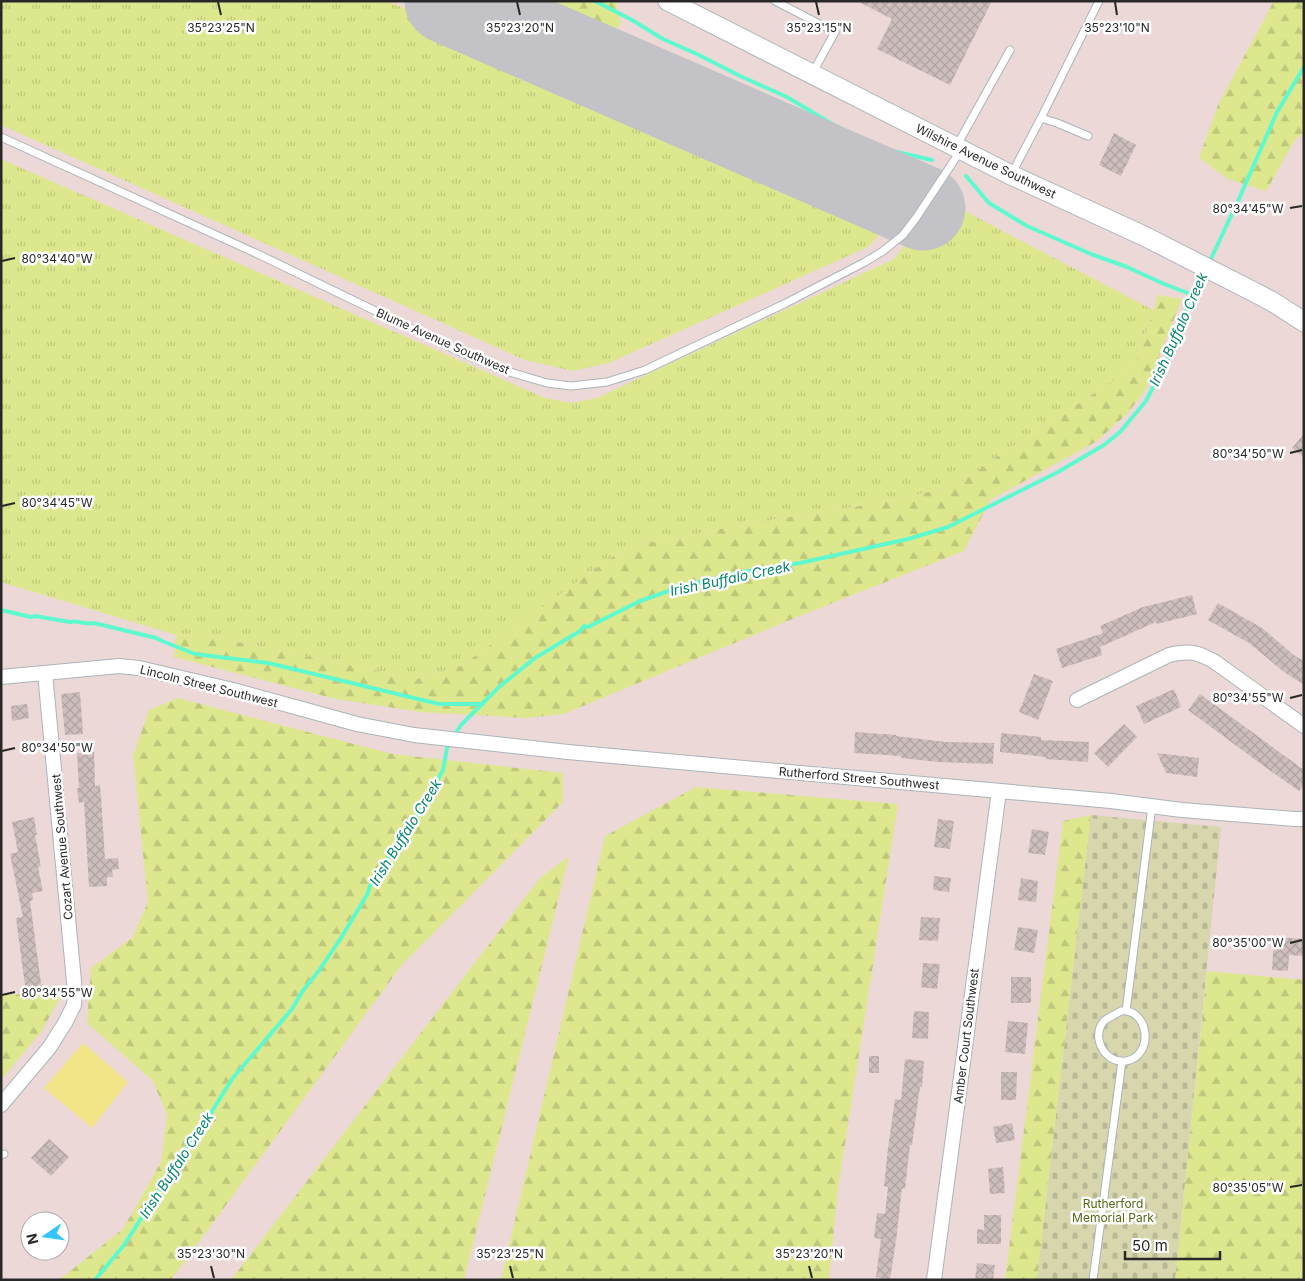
<svg xmlns="http://www.w3.org/2000/svg" width="1305" height="1281" viewBox="0 0 1305 1281" font-family="Inter,sans-serif">
<style>
.grass{fill:url(#grass-tufts)}
.forest{fill:url(#forest-firs)}
.cemetery{fill:url(#cemetery-stones)}
.pitch{fill:#f1e588}
.lines{fill:none;stroke-linecap:round;stroke-linejoin:round}
.stream{stroke:#5ff9cf;stroke-width:4}
.runway{stroke:#c3c2c6;stroke-width:85}
.building{fill:url(#building-cross-hatch)}
.lane-casing{stroke:#a9b5ba;stroke-width:9}
.street-casing{stroke:#a9b5ba;stroke-width:16}
.secondary-casing{stroke:#a9b5ba;stroke-width:21}
.lane{stroke:#fff;stroke-width:7}
.street{stroke:#fff;stroke-width:14}
.secondary{stroke:#fff;stroke-width:19}
.ticks{fill:none;stroke:#282828;stroke-width:2}
.labels{text-anchor:middle;dominant-baseline:central;stroke-width:5;stroke-linejoin:round;paint-order:stroke}
.street-label{font-size:12px;fill:#282828;stroke:#fff}
.park-label{font-size:12px;fill:#536913;stroke:#fff}
.water-label{font-size:14px;font-style:italic;fill:#05856c;stroke:#fff}
.ticks-label{font-size:12px;text-anchor:middle;fill:#282828;stroke:#fff;stroke-width:5;stroke-linejoin:round;paint-order:stroke}
</style>
<defs>
<pattern id="grass-tufts" width="24" height="20" patternUnits="userSpaceOnUse" patternTransform="scale(1.25)"><rect width="24" height="20" fill="#dde88e"/><path d="M3 7l-1-3M5 7V3M7 7l1-3M15 17l-1-3M17 17v-4M19 17l1-3" fill="none" stroke="#bec77a"/></pattern>
<pattern id="forest-firs" width="22" height="20" patternUnits="userSpaceOnUse" patternTransform="scale(1.25)"><rect width="22" height="20" fill="#dde88e"/><path d="M5 1l3.5 6h-7zM16 11l3.5 6h-7z" fill="#bec77a"/></pattern>
<pattern id="cemetery-stones" width="16" height="16" patternUnits="userSpaceOnUse" patternTransform="scale(1.25)"><rect width="16" height="16" fill="#d7d6ad"/><path d="M2 7V4a2 2 0 0 1 4 0v3zM10 15v-3a2 2 0 0 1 4 0v3z" fill="#b9b895"/></pattern>
<pattern id="building-cross-hatch" width="8" height="8" patternUnits="userSpaceOnUse" patternTransform="scale(1.25)"><rect width="8" height="8" fill="#cdbebd"/><path d="M0 0l8 8M0 8l8-8" fill="none" stroke="#b0a3a2"/></pattern>
</defs>
<rect width="100%" height="100%" fill="#ecd8d7"/>
<path class="grass" d="M1 1H387L896 216 868 247 609 363 573 371 525 360 1 125Z
M1 159 545 398 572 403 597 398 894 259 942 199 1153 310 1139 356 1119 377 1004 452 955 486 880 503 746 524 644 544 612 557 461 666 417 679 218 638 176 635 1 582Z"/>
<path class="forest" d="M507 1H615L616 2 621 25 607 33 587 37 560 24Z
M1274 1H1304V132L1295 140 1266 191 1228 179 1199 158 1218 105Z
M1158 295 1182 299 1145 391 1127 414 1097 441 990 500 964 551 802 615 564 714 526 718 421 712 336 699 174 657 176 635 218 638 417 679 461 666 612 557 644 544 746 524 880 503 955 486 1004 452 1119 377 1139 356Z
M178 698 392 754 563 773V802L401 966 171 1280H59L123 1229 161 1162 167 1115 153 1081 87 1023 91 968 132 938 148 902 133 756 149 710Z
M696 787 898 804 838 1189 829 1280H501L605 836Z
M1091 815 1037 1280H1005L1063 821Z
M569 856 464 1280H231L540 878Z
M1207 971 1304 980V1280H1175Z
M63 992 41 1032 1 1080V995Z"/>
<path class="cemetery" d="M1091 815 1221 827 1175 1280H1037Z"/>
<path class="pitch" d="M83 1043 128 1082 92 1128 44 1088Z"/>
<g class="lines">
<path class="stream" d="M595 1 632 20 663 39 699 55 740 76 787 97 847 133 884 149 932 160
M966 176 989 203 1027 226 1091 254 1127 267 1164 284 1193 295
M1209 263 1238 201 1277 112 1304 67
M1 610 31 617 35 616 70 622C78 620 85 625 94 623L156 638 162 641 195 654 268 663 439 704H483
M454 736 461 725 499 687 535 658 580 631 584 626 588 627 640 601 683 586 742 572 800 563 908 539 948 527 1058 472 1104 445 1120 432 1146 401 1170 354 1185 313 1204 272
M95 1280 124 1245 197 1132 201 1129 232 1079 292 1009 302 992 320 969 341 938 368 893 370 886 394 848 417 816 443 770 447 748 451 742"/>
<path class="runway" d="M447 1 923 208"/>
</g>
<path class="building" d="M857 1H992L950 85 877 49 892 19Z
M1114 133 1136 145 1121 176 1099 165Z
M1304 434V458L1292 448Z
M1192 595 1197 614 1157 624 1156 622 1100 647 1102 655 1062 668 1056 649 1103 633 1100 626 1143 607Z
M1218 603 1262 628 1295 656 1304 661V685L1284 672 1249 643 1208 620Z
M1034 674 1053 681 1038 720 1019 712Z
M1174 689 1181 707 1144 724 1136 706Z
M80 692 83 734 65 735 61 694Z
M1200 694 1304 770V784L1299 791 1265 767 1188 710Z
M27 704 29 718 12 721 11 706Z
M1124 724 1137 737 1108 767 1094 753Z
M855 732 896 735V736L946 742 994 743 993 764 939 762 901 758V756L854 753Z
M1001 733 1041 737V740L1089 742 1088 762 1046 759V757L1000 752Z
M94 752 95 786 100 785 101 796 105 859 118 858 119 869 112 870 113 877H107V886L89 887 84 802 79 803 77 788H79L77 753Z
M1157 753 1199 758 1197 777 1166 773Z
M34 817 37 835H35L41 867H38L43 891 32 893 33 900 30 901 42 991 26 993 16 918 23 917 10 854 18 852 12 822Z
M938 819 954 821 950 849 934 847Z
M1032 829 1049 832 1045 855 1028 853Z
M934 876 951 878 949 892 933 890Z
M1021 878 1038 881 1036 902 1018 900Z
M921 917 940 918 938 941 919 940Z
M1018 927 1038 930 1034 953 1014 950Z
M1274 937 1304 939V956L1289 955 1288 971 1272 970Z
M923 963 940 964 937 989 921 987Z
M1011 977H1031V1003H1011Z
M914 1011 929 1012 928 1039 912 1038Z
M1008 1021 1028 1023 1025 1054 1005 1052Z
M869 1056H879V1073H869Z
M905 1059 924 1061 922 1087H920L912 1145H910L905 1189 902 1188 896 1241 890 1280 876 1277 881 1239 874 1238 877 1213 885 1214 888 1187 884 1186 888 1148 895 1099 901 1100Z
M1001 1072H1017L1016 1100H1001Z
M1012 1123 1015 1140 996 1143 993 1127Z
M49 1139 69 1157 51 1176 31 1158Z
M1003 1167 1005 1193 990 1194 988 1169Z
M984 1215H1001V1244H977V1229L984 1230Z
M977 1263 995 1265 993 1280H975Z"/>
<g class="lines">
<g class="lane-casing">
<path id="lane" d="M775 1 835 32 812 74
M1041 118 1099 1
M1 137 262 256 458 351 503 370 547 383 571 386 607 382 645 370 786 303 865 262 883 251 903 235 916 218 961 150
M956 147 1010 50
M1011 175 1041 118 1057 123 1088 136
M1121 1011C1149 1008 1155 1056 1126 1061 1120 1062 1116 1061 1111 1058 1099 1050 1094 1033 1104 1021 1109 1017 1116 1014 1121 1011Z
M1126 1011 1152 806
M1 1155 4 1154
M1093 1280 1122 1061"/>
</g>
<g class="street-casing">
<path id="street" d="M1 677 119 666 139 668 233 690 357 724 414 735 568 752 1111 801 1182 810 1295 819H1304
M1077 700 1169 655C1189 650 1198 652 1215 662L1304 726
M1 1105 49 1048 65 1023 74 1005 75 992 45 673
M934 1280 999 791"/>
</g>
<g class="secondary-casing">
<path id="secondary" d="M668 1 1011 175 1144 236 1256 293 1273 302 1304 322"/>
</g>
<use href="#lane" class="lane"/>
<use href="#street" class="street"/>
<use href="#secondary" class="secondary"/>
</g>
<path class="ticks" d="M218 2 221 15M517 2 520 15M816 2 819 15M1115 2 1117 15M1290 208 1302 206M2 261 15 258M1290 453 1302 450M2 506 15 503M1290 698 1302 695M2 751 15 748M1290 943 1302 940M2 995 15 992M1290 1187 1302 1185M211 1266 214 1278M510 1266 513 1278M809 1266 812 1278"/>
<g class="labels">
<g class="street-label">
<text transform="translate(986 161) rotate(26)">Wilshire Avenue Southwest</text>
<text transform="translate(443 341) rotate(24)">Blume Avenue Southwest</text>
<text transform="translate(209 686) rotate(14)">Lincoln Street Southwest</text>
<text transform="translate(859 778) rotate(5)">Rutherford Street Southwest</text>
<text transform="translate(62 847) rotate(-95)">Cozart Avenue Southwest</text>
<text transform="translate(966 1036) rotate(-83)">Amber Court Southwest</text>
</g>
<g class="park-label">
<text x="1113" y="1203">Rutherford<tspan x="1113" dy="14">Memorial Park</tspan></text>
</g>
<g class="water-label">
<text transform="translate(1178 329) rotate(-66)">Irish Buffalo Creek</text>
<text transform="translate(730 578) rotate(-12)">Irish Buffalo Creek</text>
<text transform="translate(405 832) rotate(-58)">Irish Buffalo Creek</text>
<text transform="translate(176 1165) rotate(-57)">Irish Buffalo Creek</text>
</g>
</g>
<g class="ticks-label">
<text x="221" y="32">35°23'25"N</text>
<text x="520" y="32">35°23'20"N</text>
<text x="819" y="32">35°23'15"N</text>
<text x="1117" y="32">35°23'10"N</text>
<text x="1248" y="213">80°34'45"W</text>
<text x="57" y="263">80°34'40"W</text>
<text x="1248" y="458">80°34'50"W</text>
<text x="57" y="507">80°34'45"W</text>
<text x="1248" y="702">80°34'55"W</text>
<text x="57" y="752">80°34'50"W</text>
<text x="1248" y="947">80°35'00"W</text>
<text x="57" y="997">80°34'55"W</text>
<text x="1248" y="1192">80°35'05"W</text>
<text x="211" y="1258">35°23'30"N</text>
<text x="510" y="1258">35°23'25"N</text>
<text x="809" y="1258">35°23'20"N</text>
</g>
<rect width="1305" height="1281" fill="none" stroke="#282828" stroke-width="5"/>
<g transform="translate(45 1236) rotate(257)"><circle r="24" fill="#ffffff" stroke="#a9a9a9"/>
<path d="M0-4L9 19L0 12L-9 19Z" fill="#31c6ff"/>
<text y="-8" font-size="14" font-weight="bold" text-anchor="middle" fill="#282828">N</text>
</g>
<path d="M1125 1251v8h95v-8" fill="none" stroke="#282828" stroke-width="2.5"/>
<text x="1132" y="1251" font-size="15" fill="#282828" stroke="#ffffff" stroke-width="4" paint-order="stroke">50 m</text>
</svg>
